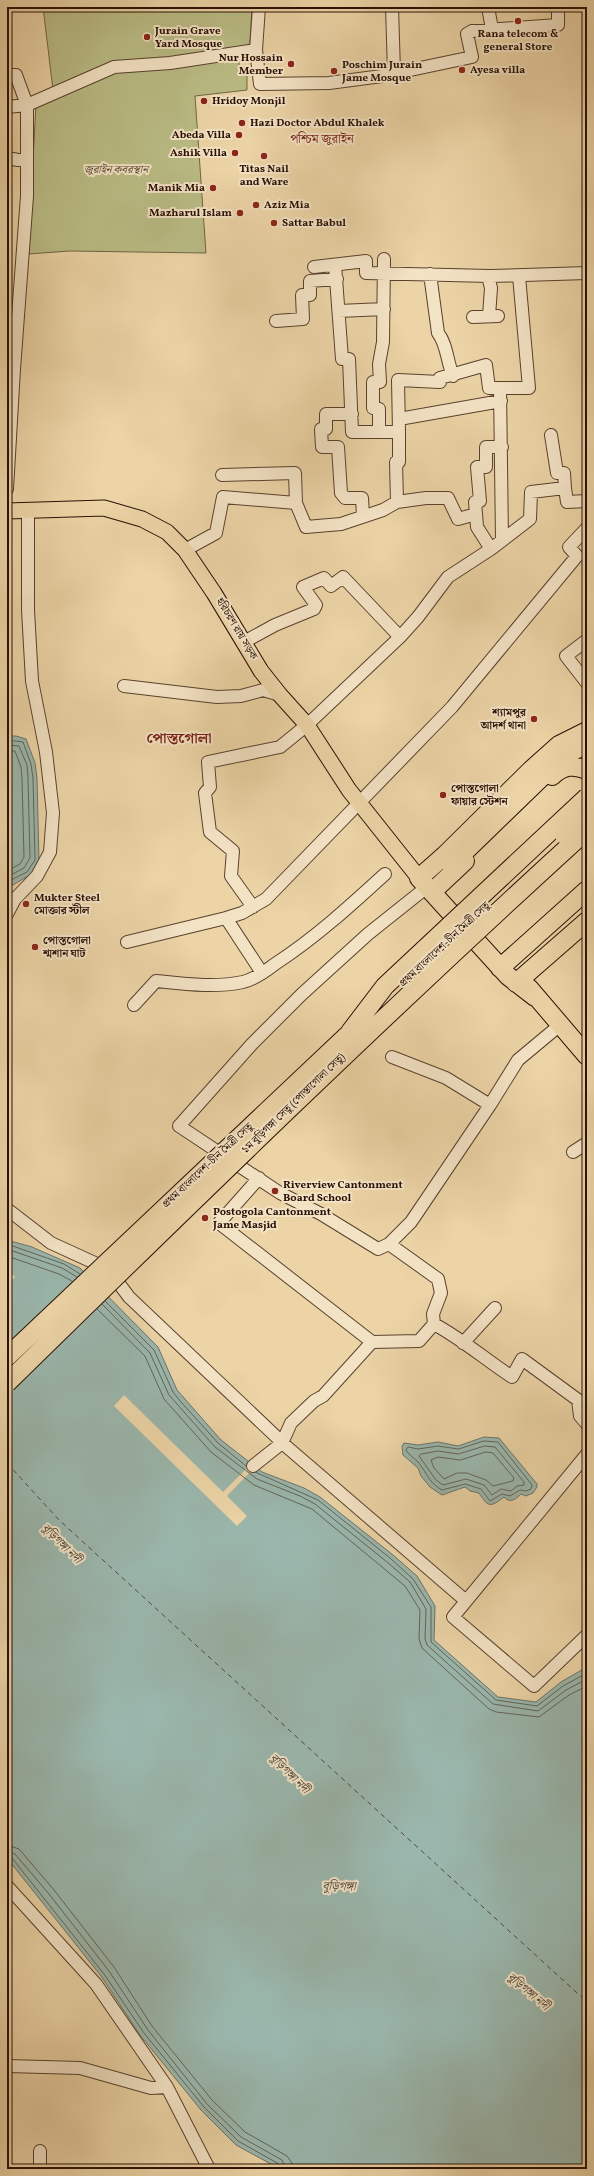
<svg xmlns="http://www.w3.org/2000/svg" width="594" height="2176" viewBox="0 0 594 2176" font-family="Vollkorn,'Noto Serif Bengali',serif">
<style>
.green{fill:#babc85;stroke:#716645}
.water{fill:#9ab7ad;stroke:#6c746a}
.pier{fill:#ecd4a6}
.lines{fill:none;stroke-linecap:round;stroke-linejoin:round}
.shore{stroke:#616459;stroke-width:1}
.ferry{stroke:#504a40;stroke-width:1;stroke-dasharray:5 4;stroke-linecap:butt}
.minor-casing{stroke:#59412d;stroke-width:14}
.major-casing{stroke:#281005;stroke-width:17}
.highway-casing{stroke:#281005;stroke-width:20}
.minor{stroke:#f3e3c5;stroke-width:12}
.major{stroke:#ecd4a6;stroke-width:15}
.highway{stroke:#ecd4a6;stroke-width:18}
.highway-bridge-casing{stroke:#281005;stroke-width:20;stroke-linecap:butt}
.highway-bridge{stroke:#ecd4a6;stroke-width:18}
.poi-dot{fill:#8f2418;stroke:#f3e3c5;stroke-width:1.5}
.labels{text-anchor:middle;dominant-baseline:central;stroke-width:4;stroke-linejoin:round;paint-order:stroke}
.poi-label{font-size:11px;font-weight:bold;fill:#281005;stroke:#f3e3c5;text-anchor:start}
.park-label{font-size:11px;font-style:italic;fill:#5b4c32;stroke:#f3e3c5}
.street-label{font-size:11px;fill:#281005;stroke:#f3e3c5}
.water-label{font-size:12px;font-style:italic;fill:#504a40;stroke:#f3e3c5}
.quarter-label{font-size:13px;fill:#7a1f14;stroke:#f3e3c5}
.district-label{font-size:15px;font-weight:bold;fill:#7a1f14;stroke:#f3e3c5}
</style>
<rect width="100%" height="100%" fill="#ecd4a6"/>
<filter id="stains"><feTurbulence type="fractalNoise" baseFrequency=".005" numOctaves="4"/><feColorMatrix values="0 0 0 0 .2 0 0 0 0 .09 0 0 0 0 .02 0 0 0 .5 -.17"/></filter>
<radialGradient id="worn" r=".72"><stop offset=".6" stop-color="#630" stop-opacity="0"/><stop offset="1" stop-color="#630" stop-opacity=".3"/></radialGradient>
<path class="green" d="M43 7H252L249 58H239V66L247 67V90L195 96 206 253 70 251 28 254 36 104 54 98Z"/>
<path class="water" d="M7 736H16L26 739 35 763 37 778 39 862 30 875 11 886H7Z
M7 1240 32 1247 80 1268 158 1347 177 1390 221 1440 262 1472 304 1488 320 1497 393 1555 417 1576 435 1606 434 1640 498 1697 536 1702 561 1682 587 1667V2169H280L236 2145 201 2110 140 2035 101 1976 7 1858Z
M484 1437 499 1438 537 1484V1487L533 1493 526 1496 521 1494C516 1499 510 1504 504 1497 490 1508 488 1507 479 1493L470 1491 465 1487 442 1495 430 1487 421 1476 418 1468 403 1455 402 1446 404 1443 418 1445 438 1442 458 1446Z"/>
<path class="pier" d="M7 1269 15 1277 8 1285 7 1284Z
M124 1395 223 1492 251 1464 255 1467 227 1496 247 1516 237 1526 114 1406Z"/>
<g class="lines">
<path class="shore" d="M7 740 23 742 31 764 33 778 35 860 27 872 7 882
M7 745 19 746 27 765 28 778 30 858 24 868 7 877
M7 751H15L21 767 22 779 24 857 20 864 7 871
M7 1244 64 1264 80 1274
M7 1249 62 1268 77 1277
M7 1256 59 1274 72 1281
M105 1301 154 1350 173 1392 181 1402 218 1443 246 1466
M102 1304 150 1353 169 1395 215 1447 257 1479 300 1496 315 1504 387 1562 410 1582 426 1609 425 1639 427 1645 493 1704 538 1711 566 1690 587 1679
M97 1309 145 1356 164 1399 211 1452 254 1485 312 1509 405 1586 420 1610 419 1639 422 1648 489 1709 496 1712 539 1717 569 1695 587 1686
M484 1441 498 1442 532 1485 531 1489 526 1491 520 1490 510 1496 502 1494 490 1501 481 1489 465 1484 442 1490C431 1484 428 1476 421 1466 418 1460 409 1456 406 1450L408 1447 418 1449 438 1446 458 1449Z
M485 1446 495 1447 524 1482V1485L517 1486 511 1491 501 1489 492 1495 484 1485 466 1479 443 1485 436 1480 419 1456 421 1454 438 1451 458 1454Z
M486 1452 493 1453 514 1478 513 1481 493 1486 486 1480 467 1473H457L444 1479 434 1468 431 1460 438 1457 460 1460Z
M255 1472 318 1500 390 1558 413 1579 431 1607V1642L496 1700 537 1706 563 1686 587 1673
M7 1845 19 1849 54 1890 114 1967 152 2026 212 2100 245 2132 287 2156 292 2163V2169
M7 1851 15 1854 49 1894 109 1971 148 2030 207 2104 241 2137 282 2160 286 2169
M7 1856 12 1858 104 1974 144 2033 204 2107 238 2141 279 2164 281 2169"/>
<path class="ferry" d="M7 1463 59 1520 587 2002"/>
<g class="minor-casing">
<path id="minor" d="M392 7 394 72
M488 7 492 29
M256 50 259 7
M7 75H16L27 105V196L14 369 7 368
M7 107 27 105 114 67 170 63 256 50 260 84 329 83 382 76 472 57 467 34 472 31 558 25V7
M7 158 18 160H26
M335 265 342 359H349L352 432H399L398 380 440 382V378L486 365 489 388H529L519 276
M314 267 366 261V273L490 276 587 273
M430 274 438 333C447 344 447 362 453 376
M488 276 491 288 489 316
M339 311 384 309
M473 317 498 316
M276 321 303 319 302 295H310V281L337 279
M500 388 502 540
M352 414H326V429H321L322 447H338L341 493 345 498H362L363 516
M399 419 501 401
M379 432V409L373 408V382H380L379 364 383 342 384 259
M551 435 557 473H564L565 488
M222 475 295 473 296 503
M7 489 14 369
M397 502 396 462H399V432
M476 514 475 502 480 501 477 467H486V447H502
M185 550 216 533 223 497 296 503 306 527 341 524 383 510 397 502 426 498H448L458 519 476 514 477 527 491 549
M587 640 566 656 587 683
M244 642 275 625 314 609 316 605 303 587 324 578 331 586 343 577 400 637
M124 686 217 697 241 696 263 690 280 695
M427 887 368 934 302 994 252 1044 179 1126 280 1193 321 1214 378 1249 389 1244 411 1222 490 1105 518 1060 560 1025
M253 907 231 876 233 851 210 832 205 793 210 787 208 762 280 747 307 725 400 637 418 617 448 577 491 549 530 519 531 492 565 488 567 502 587 501
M7 914 15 899 37 876 50 852 53 813 46 752 32 681 28 610V511
M226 918 262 973
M127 942 226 918 242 913 266 899 452 707 577 556 569 547 587 528
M134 1005 156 981C185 984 214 988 243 982 255 979 266 971 275 964 315 938 350 906 385 874
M392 1057 446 1078 490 1105
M573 1152 587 1143
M7 1209 51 1243 108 1269 129 1297 287 1447 466 1601
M389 1244 438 1279 441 1293 433 1314 434 1324C462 1339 486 1360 512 1377L522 1359 578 1400 580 1416 587 1424
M372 1342 419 1341 434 1324
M463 1343 495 1308
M587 1454 453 1617 534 1686 587 1635
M253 1466 282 1443 291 1423 314 1401 323 1396 372 1342 219 1223 259 1178
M7 1886 96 1984 167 2087 209 2169
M7 2066 80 2068 151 2088 167 2087
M40 2151V2169"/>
</g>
<g class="major-casing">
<path id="major" d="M7 511 104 508 142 519 167 532 185 550 214 593 261 671 280 695 307 725 349 790 419 878"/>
</g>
<g class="highway-casing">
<path id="highway" d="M552 776C563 766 573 764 587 770
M451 865 549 770 569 753 587 744
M432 892 465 861
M500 968 587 890
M516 983 587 921
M529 988 587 1056
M535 997 508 976 419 878 445 855 531 770 559 745 587 731"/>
</g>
<use href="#minor" class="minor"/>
<use href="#major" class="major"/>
<use href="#highway" class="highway"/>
<g class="highway-bridge-casing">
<path id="highway-bridge" d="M564 835 587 814
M350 1032 385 986 587 797
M7 1357 355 1028
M7 1383C198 1196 389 1010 587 830"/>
</g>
<use href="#highway-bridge" class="highway-bridge"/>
</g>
<g class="poi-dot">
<circle cx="518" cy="21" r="4"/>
<circle cx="147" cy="37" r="4"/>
<circle cx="291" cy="64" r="4"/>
<circle cx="462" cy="70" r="4"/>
<circle cx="334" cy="71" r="4"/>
<circle cx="204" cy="101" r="4"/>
<circle cx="242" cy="123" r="4"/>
<circle cx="239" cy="135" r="4"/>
<circle cx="235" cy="153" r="4"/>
<circle cx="264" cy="156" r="4"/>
<circle cx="213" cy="188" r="4"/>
<circle cx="256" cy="205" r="4"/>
<circle cx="240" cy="213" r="4"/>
<circle cx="274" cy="223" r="4"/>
<circle cx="534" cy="719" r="4"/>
<circle cx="443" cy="795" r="4"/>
<circle cx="26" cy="904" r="4"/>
<circle cx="35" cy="947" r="4"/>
<circle cx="275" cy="1191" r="4"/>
<circle cx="205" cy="1218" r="4"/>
</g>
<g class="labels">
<g class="poi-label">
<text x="155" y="31">Jurain Grave<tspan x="155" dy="13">Yard Mosque</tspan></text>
<text x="518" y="34" text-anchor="middle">Rana telecom &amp;<tspan x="518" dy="13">general Store</tspan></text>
<text x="283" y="58" text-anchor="end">Nur Hossain<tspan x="283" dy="13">Member</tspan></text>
<text x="342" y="65">Poschim Jurain<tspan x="342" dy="13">Jame Mosque</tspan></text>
<text x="470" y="70">Ayesa villa</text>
<text x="212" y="101">Hridoy Monjil</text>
<text x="250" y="123">Hazi Doctor Abdul Khalek</text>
<text x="231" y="135" text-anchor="end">Abeda Villa</text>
<text x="227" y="153" text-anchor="end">Ashik Villa</text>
<text x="264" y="169" text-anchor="middle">Titas Nail<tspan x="264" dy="13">and Ware</tspan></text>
<text x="205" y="188" text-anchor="end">Manik Mia</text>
<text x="264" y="205">Aziz Mia</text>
<text x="232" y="213" text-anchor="end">Mazharul Islam</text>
<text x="282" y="223">Sattar Babul</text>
<text x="526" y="713" text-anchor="end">শ্যামপুর<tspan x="526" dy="13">আদর্শ থানা</tspan></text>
<text x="451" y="789">পোস্তগোলা<tspan x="451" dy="13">ফায়ার স্টেশন</tspan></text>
<text x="34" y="898">Mukter Steel<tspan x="34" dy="13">মোক্তার স্টীল</tspan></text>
<text x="43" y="941">পোস্তগোলা<tspan x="43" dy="13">শ্মশান ঘাট</tspan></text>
<text x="283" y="1185">Riverview Cantonment<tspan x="283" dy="13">Board School</tspan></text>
<text x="213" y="1212">Postogola Cantonment<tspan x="213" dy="13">Jame Masjid</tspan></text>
</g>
<g class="park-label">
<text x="116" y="170">জুরাইন কবরস্থান</text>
</g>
<g class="street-label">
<text transform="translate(236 629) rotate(59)">হরিচরণ রায় সড়ক</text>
<text transform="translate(445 945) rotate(-43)">প্রথম বাংলাদেশ-চীন মৈত্রী সেতু</text>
<text transform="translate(294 1104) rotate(-44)">১ম বুড়িগঙ্গা সেতু (পোস্তাগোলা সেতু)</text>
<text transform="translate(208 1166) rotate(-43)">প্রথম বাংলাদেশ-চীন মৈত্রী সেতু</text>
</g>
<g class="water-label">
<text transform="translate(61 1544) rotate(45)">বুড়িগঙ্গা নদী</text>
<text transform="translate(289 1774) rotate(45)">বুড়িগঙ্গা নদী</text>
<text x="339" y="1887">বুড়িগঙ্গা</text>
<text transform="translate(528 1992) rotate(40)">বুড়িগঙ্গা নদী</text>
</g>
<g class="quarter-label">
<text x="322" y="140">পশ্চিম জুরাইন</text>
</g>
<g class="district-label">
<text x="179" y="739">পোস্তগোলা</text>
</g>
</g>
<rect width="594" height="2176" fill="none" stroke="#ecd4a6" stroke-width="24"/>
<rect x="8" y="8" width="578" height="2160" fill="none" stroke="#281005" stroke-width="2"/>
<rect x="12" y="12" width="570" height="2152" fill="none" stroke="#281005"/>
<rect width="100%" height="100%" filter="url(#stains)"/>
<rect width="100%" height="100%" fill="url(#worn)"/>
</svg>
